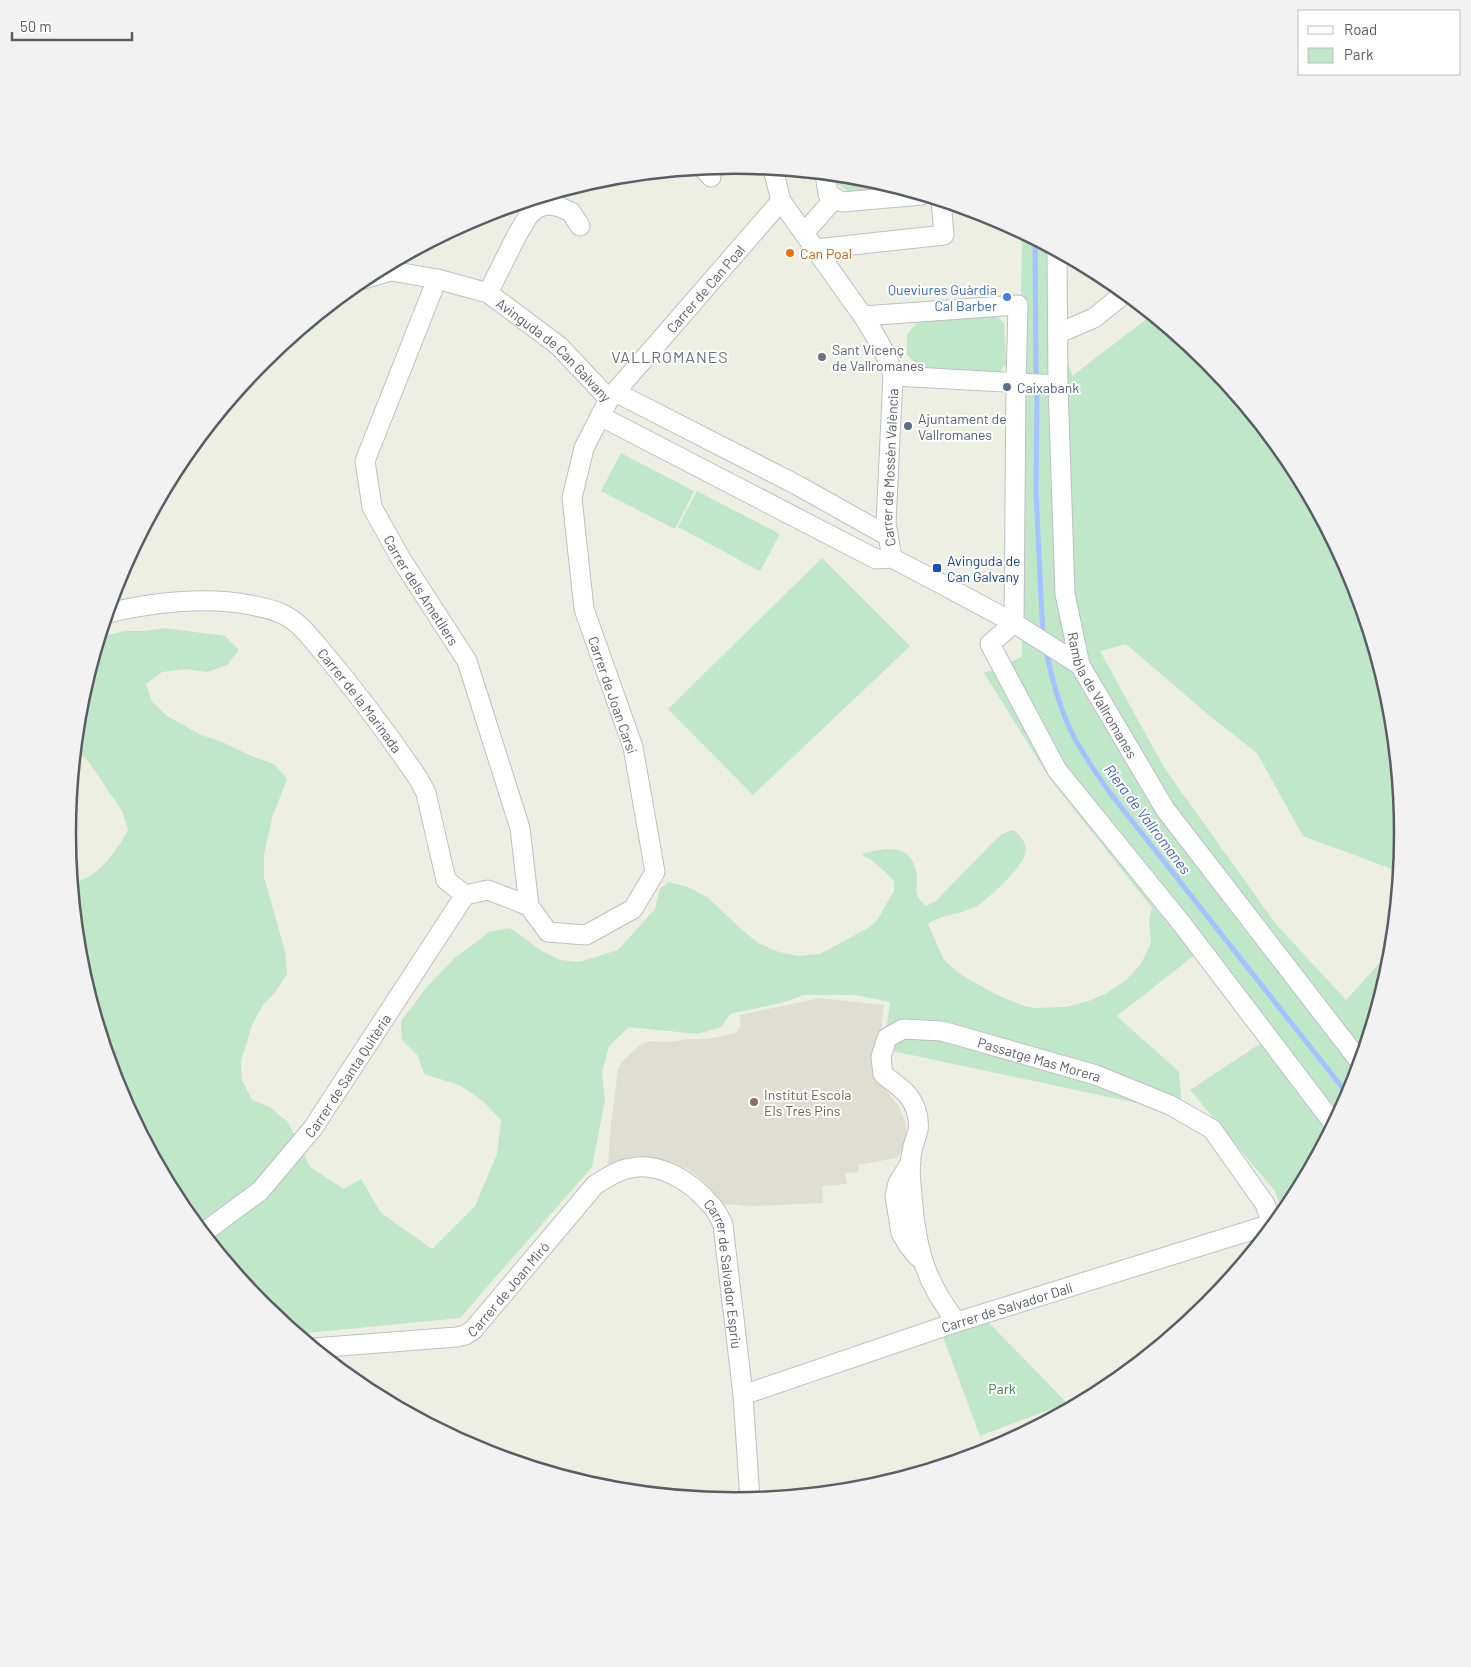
<svg xmlns="http://www.w3.org/2000/svg" width="1471" height="1667" viewBox="0 0 1471 1667" font-family="Barlow,sans-serif">
<style>
.education{fill:#dfded1}
.green{fill:#bfe7c8}
.lines{fill:none;stroke-linecap:round;stroke-linejoin:round}
.stream{stroke:#a3c2ff;stroke-width:5}
.minor-casing{stroke:#bdbfc5;stroke-width:21}
.minor{stroke:#fff;stroke-width:19}
.food-dot{fill:#e8710a;stroke:#fff;stroke-width:2}
.shop-dot{fill:#3f7fe0;stroke:#fff;stroke-width:2}
.worship-dot{fill:#6b7280;stroke:#fff;stroke-width:2}
.service-dot{fill:#5c6f8a;stroke:#fff;stroke-width:2}
.transit-dot{fill:#1a4fb4;stroke:#fff;stroke-width:2}
.education-dot{fill:#8d6e63;stroke:#fff;stroke-width:2}
.labels{text-anchor:middle;dominant-baseline:central;stroke-width:4;stroke-linejoin:round;paint-order:stroke}
.food-label{font-size:14px;fill:#c56008;stroke:#fff;text-anchor:start}
.street-label{font-size:14px;fill:#5b5d64;stroke:#fff}
.shop-label{font-size:14px;fill:#366cbe;stroke:#fff;text-anchor:end}
.worship-label{font-size:14px;fill:#5b616d;stroke:#fff;text-anchor:start}
.service-label{font-size:14px;fill:#4e5e75;stroke:#fff;text-anchor:start}
.transit-label{font-size:14px;fill:#164399;stroke:#fff;text-anchor:start}
.education-label{font-size:14px;fill:#785e54;stroke:#fff;text-anchor:start}
.park-label{font-size:14px;fill:#338449;stroke:#fff}
.water-label{font-size:15px;font-style:italic;fill:#4364c5;stroke:#fff}
.quarter-label{font-size:16px;letter-spacing:1px;fill:#6c6f76;stroke:#fff}
.rim{fill:none;stroke:#5b5d64;stroke-width:2.5}
</style>
<rect width="100%" height="100%" fill="#eeefe3"/>
<path class="education" d="M820 998 884 1005 880 1042 883 1086 899 1107 905 1122 907 1137 903 1150 896 1158 858 1165V1172L845 1173 847 1184 822 1186 823 1203 754 1206 721 1204 704 1182 690 1170 658 1159 642 1156 632 1157 608 1165 611 1123 618 1070 622 1062 640 1045 650 1041 670 1042 689 1039H707L736 1033 740 1027V1015Z"/>
<path class="green" d="M836 175 866 178 897 188 849 192 837 184Z
M1022 233 1063 255 1065 353 1072 376 1152 315 1208 361 1291 463 1353 578 1391 703 1403 833 1400 872 1303 836 1257 753 1211 717 1126 644 1100 651 1165 769 1275 923 1346 1000 1386 956 1398 891 1391 964 1353 1089 1337 1118 1205 947 1117 1016 1179 1072 1183 1117 1165 1109 888 1050 886 1031 890 1002 855 995H804L784 1002 730 1014 721 1027 698 1034 629 1027 609 1046 602 1072 605 1100 592 1167 460 1318 297 1334 263 1306 180 1204 118 1089 80 964 72 884C78 881 85 879 90 876 107 864 119 847 128 830L122 811 88 761 76 750 80 703 100 637 125 631H144L164 628 225 636 239 650 227 665 207 672 186 669 162 672 146 684 152 702 167 716 201 735 220 741 256 758 274 764 287 779 273 815 264 854V877L285 951 287 974 276 991 263 1005 252 1025 241 1061 242 1080 252 1100 269 1107 288 1122 310 1167 344 1189 361 1179 381 1213 432 1249 475 1206 497 1154 501 1120 483 1101 459 1085 424 1074 418 1056 402 1040 401 1021 426 988 455 958 489 932 510 928 542 951 560 960 579 962 618 950 655 909 660 889 669 882 688 887 707 897 742 930 760 944 779 952 798 956 820 954 870 927 878 919 894 891V880L874 862 861 854C882 849 910 841 916 871 920 889 909 890 926 906L936 901 994 841 1002 834 1013 830C1022 836 1029 846 1024 857 1018 871 989 899 975 907 960 915 941 914 928 924L944 960 960 974 995 994 1024 1006 1034 1008 1066 1007 1089 1001 1107 993 1126 980 1141 964 1151 943 1149 919 1152 908 1050 779 984 673 1022 657 1019 430Z
M995 314 1004 323 1006 365 997 374 924 370 907 355V334L921 318Z
M621 453 694 491 675 529 601 491Z
M697 491 780 534 760 571 678 527Z
M822 558 910 646 753 795 668 709Z
M1261 1043 1329 1133 1291 1205 1283 1214 1275 1191 1190 1090Z
M988 1322 1067 1403 980 1436 943 1337Z"/>
<g class="lines">
<path class="stream" d="M1035 240 1036 379
M1037 388 1036 494 1043 636
M1046 650C1051 676 1058 702 1069 727 1079 750 1096 772 1110 793L1349 1096"/>
<g class="minor-casing">
<g id="minor">
<path d="M704 169 711 177"/>
<path d="M773 169 781 201 863 316"/>
<path d="M825 174 828 194 842 202 922 195"/>
<path d="M804 233 835 198"/>
<path d="M816 249 944 235 941 201"/>
<path id="s1" d="M1057 252 1058 385 1065 594 1080 665 1165 809 1361 1063"/>
<path id="s2" d="M364 279 391 271 437 279 488 293 559 346 609 399"/>
<path id="s3" d="M437 279 365 461 372 507 401 559 467 661 520 828 529 906 548 932 586 935 633 909 655 872 633 747 584 609 572 498 584 448 609 399 781 201"/>
<path d="M488 293 517 235 529 215 537 208 546 205 557 206 571 212 580 226"/>
<path d="M1059 333 1094 318 1125 293"/>
<path d="M893 376 1058 385"/>
<path d="M615 392 797 485 888 536"/>
<path d="M600 416 876 559 892 558 934 580 1014 623 1080 665"/>
<path id="s4" d="M892 558 886 523 893 376C887 353 875 335 863 316L1018 305 1016 383 1014 623 990 644 1057 770 1182 924 1334 1124"/>
<path id="s5" d="M108 613C155 602 203 596 251 605 260 607 271 609 280 613 298 620 310 637 322 651 356 691 388 734 418 778L426 793 446 880 465 895 488 890 529 906"/>
<path d="M911 1162 898 1183 895 1196 901 1233 908 1245 918 1257"/>
<path id="s6" d="M203 1233 260 1191 313 1128 465 895"/>
<path id="s7" d="M957 1322C924 1281 916 1247 912 1195 911 1183 909 1170 911 1157 913 1137 923 1133 916 1110 910 1092 896 1085 883 1074L881 1057 887 1038 903 1029 942 1031 1096 1075 1170 1105 1212 1129 1265 1204 1273 1227"/>
<path id="s8" d="M314 1348 457 1337 465 1335 473 1330 595 1185C605 1179 614 1172 626 1169 658 1160 691 1181 711 1205 716 1210 720 1218 723 1225L743 1395 750 1500"/>
<path id="s9" d="M743 1395 957 1322 1271 1224"/>
</g>
</g>
<use href="#minor" class="minor"/>
</g>
<circle class="food-dot" cx="790" cy="253" r="5"/>
<circle class="shop-dot" cx="1007" cy="297" r="5"/>
<circle class="worship-dot" cx="822" cy="357" r="5"/>
<g class="service-dot">
<circle cx="1007" cy="387" r="5"/>
<circle cx="908" cy="426" r="5"/>
</g>
<rect class="transit-dot" x="932" y="563" width="10" height="10" rx="2.5"/>
<circle class="education-dot" cx="754" cy="1102" r="5"/>
<g class="labels">
<g class="food-label">
<text x="800" y="253">Can Poal</text>
</g>
<g class="street-label">
<text stroke="none"><textPath href="#s3" startOffset="1482">Carrer de Can Poal</textPath></text>
<text stroke="none"><textPath href="#s2" startOffset="215">Avinguda de Can Galvany</textPath></text>
<text stroke="none"><textPath href="#s4" startOffset="91">Carrer de Mossèn València</textPath></text>
<text stroke="none"><textPath href="#s3" startOffset="339">Carrer dels Ametllers</textPath></text>
<text stroke="none"><textPath href="#s1" startOffset="451">Rambla de Vallromanes</textPath></text>
<text transform="translate(613 695) rotate(71)">Carrer de Joan Carsi</text>
<text stroke="none"><textPath href="#s5" startOffset="294">Carrer de la Marinada</textPath></text>
<text stroke="none"><textPath href="#s7" startOffset="469">Passatge Mas Morera</textPath></text>
<text stroke="none"><textPath href="#s6" startOffset="216">Carrer de Santa Quitèria</textPath></text>
<text stroke="none"><textPath href="#s8" startOffset="554">Carrer de Salvador Espriu</textPath></text>
<text stroke="none"><textPath href="#s8" startOffset="215">Carrer de Joan Miró</textPath></text>
<text stroke="none"><textPath href="#s9" startOffset="278">Carrer de Salvador Dalí</textPath></text>
</g>
<g class="shop-label">
<text x="997" y="289">Queviures Guàrdia<tspan x="997" dy="16">Cal Barber</tspan></text>
</g>
<g class="worship-label">
<text x="832" y="349">Sant Vicenç<tspan x="832" dy="16">de Vallromanes</tspan></text>
</g>
<g class="service-label">
<text x="1017" y="387">Caixabank</text>
<text x="918" y="418">Ajuntament de<tspan x="918" dy="16">Vallromanes</tspan></text>
</g>
<g class="transit-label">
<text x="947" y="560">Avinguda de<tspan x="947" dy="16">Can Galvany</tspan></text>
</g>
<g class="education-label">
<text x="764" y="1094">Institut Escola<tspan x="764" dy="16">Els Tres Pins</tspan></text>
</g>
<g class="park-label">
<text x="1002" y="1388">Park</text>
</g>
<g class="water-label">
<text transform="translate(1148 819) rotate(53)">Riera de Vallromanes</text>
</g>
<g class="quarter-label">
<text x="670" y="356">VALLROMANES</text>
</g>
</g>
<path d="M0 0H1471V1667H0ZM76 833a659 659 0 1 1 1318 0a659 659 0 1 1-1318 0Z" fill="#f2f2f3" fill-rule="evenodd"/>
<path class="rim" d="M76 833a659 659 0 1 1 1318 0a659 659 0 1 1-1318 0Z"/>
<rect x="1298" y="10" width="162" height="65" fill="#ffffff" stroke="#bdbec1"/>
<rect x="1308" y="26" width="25" height="8" fill="#ffffff" stroke="#bdbec1"/>
<text x="1344" y="35" font-size="15" fill="#5b5d64">Road</text>
<rect x="1308" y="48" width="25" height="15" fill="#bfe7c8" stroke="#bdbec1"/>
<text x="1344" y="60" font-size="15" fill="#5b5d64">Park</text>
<path d="M12 32v8h120v-8" fill="none" stroke="#5b5d64" stroke-width="2.5"/>
<text x="20" y="32" font-size="15" fill="#5b5d64" stroke="#ffffff" stroke-width="4" paint-order="stroke">50 m</text>
</svg>
